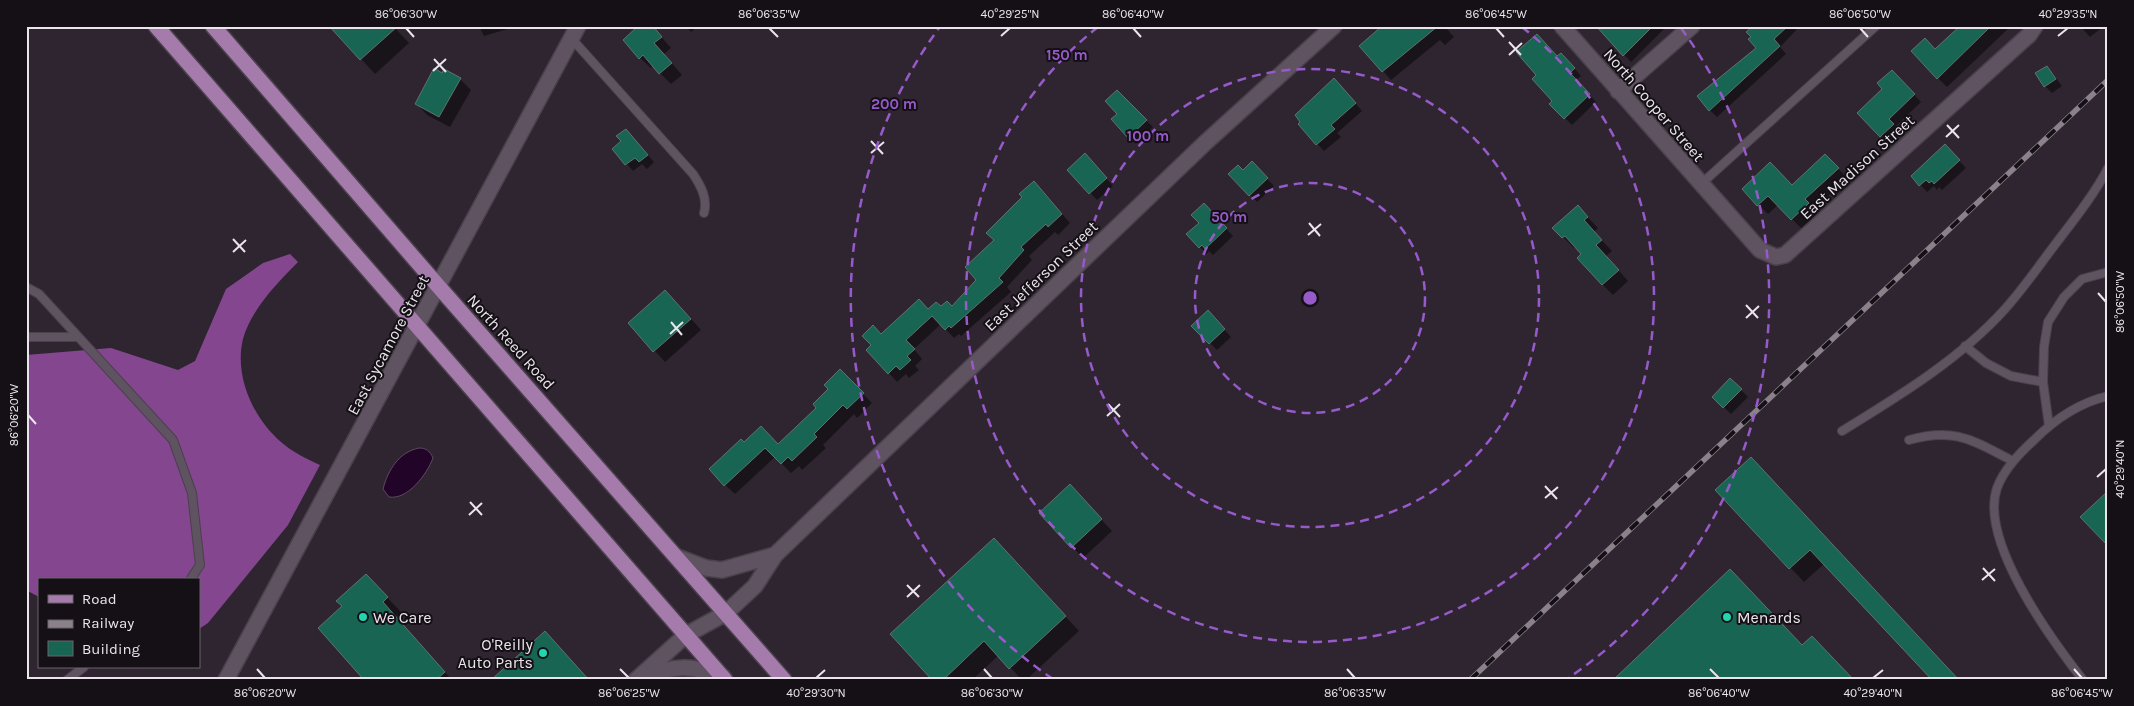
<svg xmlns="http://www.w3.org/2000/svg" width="2134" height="706" viewBox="0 0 2134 706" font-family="Karla,sans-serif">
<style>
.forest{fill:#83468f}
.water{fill:#230429;stroke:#5f4764}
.shadow{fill:#0007}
.building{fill:#196553;stroke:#5e736c}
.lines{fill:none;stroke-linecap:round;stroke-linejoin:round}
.lane-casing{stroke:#4a414c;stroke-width:10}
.street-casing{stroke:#4a414c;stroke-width:18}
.secondary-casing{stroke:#4a414c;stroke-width:18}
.primary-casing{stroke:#4a414c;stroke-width:18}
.lane{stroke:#5f5361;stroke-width:8}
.street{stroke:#5f5361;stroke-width:15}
.secondary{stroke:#5f5361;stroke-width:15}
.primary{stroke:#a47bab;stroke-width:15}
.rail-casing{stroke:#8a818b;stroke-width:5.5}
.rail{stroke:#141015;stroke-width:4;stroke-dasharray:11;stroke-linecap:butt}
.ticks{fill:none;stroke:#ebe4ec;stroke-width:2}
.ring{fill:none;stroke:#975aca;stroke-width:2.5;stroke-dasharray:9 6}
.poi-dot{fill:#21d5af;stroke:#141015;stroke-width:2}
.labels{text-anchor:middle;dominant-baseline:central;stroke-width:4;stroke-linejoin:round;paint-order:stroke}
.street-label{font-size:16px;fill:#ebe4ec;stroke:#141015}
.poi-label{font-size:16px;fill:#ebe4ec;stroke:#141015;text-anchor:start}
.centre{fill:#975aca;stroke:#141015;stroke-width:2.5}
.ring-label{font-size:15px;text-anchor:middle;font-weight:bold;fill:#975aca;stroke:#141015;stroke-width:4;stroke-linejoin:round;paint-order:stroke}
.neatline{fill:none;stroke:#ebe4ec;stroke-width:2}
.ticks-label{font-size:12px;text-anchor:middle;fill:#ebe4ec}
</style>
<rect width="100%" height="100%" fill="#2f2531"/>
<path class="forest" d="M290 254 298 262C277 283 251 310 243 339 234 376 253 418 281 442 292 452 307 459 320 465L288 525 208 623 199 629V580H39V597L26 590V355L111 348 178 370 195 361 226 289 263 263Z"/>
<path class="water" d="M419 448C426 448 430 451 433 458 427 474 408 500 389 497L383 489C388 470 399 452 419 448Z"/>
<path class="shadow" d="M331 26H393L409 43 375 74Z
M479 26H518L484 36Z
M686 26H698L691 32Z
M1384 26H1450L1447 29 1454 37 1445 45 1440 40 1391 80 1383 71Z
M1601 26H1667L1631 62 1599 28Z
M1756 26H1800L1780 47 1786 54 1717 117 1710 110 1758 48 1752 37Z
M1962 26H2011L1947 87 1938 78 1935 51Z
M2080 26H2104L2090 37Z
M657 32 671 48 664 54 682 75 671 84 653 66 651 68 640 58Z
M1557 58 1568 61 1581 76 1576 80 1596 102 1572 125 1551 104 1554 101Z
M2047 67 2062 86 2052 93 2045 86Z
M1892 71 1921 102 1895 127 1900 132 1888 143 1858 113 1884 89Z
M443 74 460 79 471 90 450 127 427 115 417 104Z
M1341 86 1362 111 1337 133 1341 137 1324 151 1299 124Z
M1117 92 1153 127 1136 144 1129 137Z
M632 137 654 162 647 169 642 164 633 171 614 149Z
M1945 146 1966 168 1942 190 1939 187 1937 190 1934 186 1927 192 1912 176Z
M1825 155 1847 178 1814 210 1818 214 1802 229 1778 205 1768 214 1743 189 1792 186Z
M1092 162 1113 186 1097 200 1069 170Z
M1252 163 1274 186 1257 202 1230 174 1243 172Z
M1043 192 1070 223 1058 235 1055 232 1029 256 1032 260 1007 287 1011 292 961 336 959 334 954 338 941 324 914 349 922 359 915 366 919 370 909 378 906 374 897 382 889 373 882 335 929 310 952 307 978 280 995 240Z
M1204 205 1233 236 1213 255 1209 251 1207 254 1188 235 1200 223Z
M1578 207 1598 228 1594 232 1612 251 1606 256 1628 281 1613 295 1602 284 1583 254 1576 246 1574 248 1554 228Z
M676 302 701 330 665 362 629 323Z
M1214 319 1231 337 1217 350 1193 326Z
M840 371 872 403 857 418 854 414 823 445 826 448 802 470 799 466 791 473 775 457 735 494 725 485 744 443 778 445 818 408Z
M1730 379 1748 397 1731 414 1713 397Z
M1751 459 1825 563 1804 582 1717 490Z
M1080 497 1112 531 1083 558 1041 513Z
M1008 554 1079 631 1026 680H1022L999 655 972 680H934Z
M380 590 401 612 396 617 452 680H366Z"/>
<path class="building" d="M329 26H398L360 60Z
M638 26H653L662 37 654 43 672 63 659 74 643 55 639 59 623 40Z
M1382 26H1438L1382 72 1359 46Z
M1596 26H1653L1623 56Z
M1753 26H1788L1774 39 1780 46 1709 111 1697 96 1756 48 1748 39 1751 37 1746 32Z
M1960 26H1991L1937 79 1911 51 1925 38 1935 49Z
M1537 34 1557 56 1561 53 1575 68 1570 73 1590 94 1564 119 1549 104 1552 101 1532 79 1536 75 1516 52Z
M2047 66 2056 79 2044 87 2035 73Z
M434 68 442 73 444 69 461 78 439 117 415 104Z
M1892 70 1915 94 1889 119 1894 124 1880 137 1857 113 1882 89 1877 83Z
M1334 78 1356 103 1331 125 1335 129 1316 145 1298 124 1300 122 1295 115Z
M1117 90 1147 120 1128 138 1111 119 1117 114 1105 101Z
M626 129 648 155 639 162 635 158 625 165 612 149 621 141 616 136Z
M1945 144 1960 160 1934 184 1932 181 1929 183 1926 180 1919 186 1911 176Z
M1085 153 1107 178 1089 194 1067 170Z
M1825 154 1839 168 1805 199 1809 203 1791 220 1768 196 1757 206 1742 189 1770 162 1792 185Z
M1252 161 1268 178 1249 196 1228 174 1238 165 1243 170Z
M1034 181 1062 214 1048 227 1046 224 1021 247 1024 250 999 278 1003 282 951 328 949 326 945 330 932 316 906 340 915 349 907 356 911 360 900 370 896 366 888 374 866 350 871 345 862 336 873 325 881 334 919 299 928 309 936 302 941 306 947 301 952 306 976 280 965 267 994 240 986 233 1022 197 1019 194Z
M1204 203 1227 228 1205 249 1202 245 1199 248 1186 234 1199 223 1191 215Z
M1578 205 1588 217 1584 220 1602 240 1596 245 1619 270 1602 285 1577 258 1581 254 1565 236 1562 238 1552 228Z
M665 290 691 319 653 352 628 323Z
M1208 310 1225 329 1209 344 1191 326Z
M840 369 864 393 847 409 843 405 814 434 817 437 792 461 788 457 781 464 765 448 724 486 709 469 741 439 744 442 761 426 778 444 816 408 813 404 828 389 824 385Z
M1730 378 1742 389 1723 408 1712 397Z
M1751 457 1959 680H1932L1810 550 1789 569 1715 490Z
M1070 484 1102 519 1071 548 1039 513Z
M2108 491V546L2080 517Z
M994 538 1066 616 1009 669 984 641 943 680H932L890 634Z
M1730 569 1802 645 1812 636 1854 680H1613Z
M366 574 388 597 383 602 445 672 436 680H364L318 628 342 606 336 601Z
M545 631 589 680H491Z"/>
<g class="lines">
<g class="lane-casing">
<path id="lane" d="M572 39 693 174C701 186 708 199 704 213
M1701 184 1876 26
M26 287 39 294 173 440 192 493 200 565 190 580
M26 337H77
M1965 346 1986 363 2011 376 2043 382
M2049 426 2043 382 2044 347 2048 322 2064 297 2082 279 2108 272
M1842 431C1899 396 1960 359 2005 309 2023 289 2038 267 2054 246 2073 221 2094 195 2108 168
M1909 440C1956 427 1973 441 2013 461
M67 680 84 667
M2083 680C2051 639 1979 541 1997 488 2004 469 2020 453 2034 440 2055 419 2078 403 2108 396"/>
</g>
<g class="street-casing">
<path id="street" d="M1562 26 1760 250 1776 257 1785 255 2029 35 2035 26
M1618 91 1692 26"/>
</g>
<g class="secondary-casing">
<path id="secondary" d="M677 557 706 568 722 570 775 555
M642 679C673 664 692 665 723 677
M226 680 578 26
M636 680 686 635 726 613 755 586 775 555 1205 143 1334 26"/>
</g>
<g class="primary-casing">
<path id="primary" d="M156 26 725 680
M213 26 439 287 784 680"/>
</g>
<use href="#lane" class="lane"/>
<use href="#street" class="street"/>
<use href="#secondary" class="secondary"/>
<use href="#primary" class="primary"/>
<g class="rail-casing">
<path id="rail" d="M1470 680 2108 80"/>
</g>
<use href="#rail" class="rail"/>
</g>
<path class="ticks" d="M406 28 414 37M769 28 778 37M1133 28 1141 37M1496 28 1504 37M1860 28 1868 37M1001 36 1010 28M2058 36 2068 28M1509 42 1521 55M1509 55 1522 43M434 59 446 72M433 71 446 59M1947 125 1959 138M1946 137 1959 125M871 141 883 154M871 153 884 142M1309 223 1320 236M1308 235 1321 224M233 239 245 252M233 252 246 240M2098 293 2106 302M1746 305 1758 318M1746 318 1759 306M671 322 682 335M670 334 683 322M1108 404 1120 417M28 415 36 424M1107 416 1120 404M2097 477 2106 469M1545 486 1557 499M1545 498 1558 487M470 502 482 515M469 515 482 503M1983 568 1995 581M1982 580 1995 569M907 585 919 597M907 597 920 585M257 669 265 678M620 669 629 678M984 669 992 678M1347 669 1355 678M1710 669 1719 678M2074 669 2082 678M816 678 825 670M1873 678 1883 670"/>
<g class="ring">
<circle cx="1310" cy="298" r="115"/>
<circle cx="1310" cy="298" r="229"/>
<path d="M1522 27A344 344 0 1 1 1098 27"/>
<path d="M1053 679A459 459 0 0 1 939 28M1681 28A459 459 0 0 1 1567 679"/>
</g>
<g class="poi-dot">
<circle cx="363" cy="617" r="5"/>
<circle cx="1727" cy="617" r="5"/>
<circle cx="543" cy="653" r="5"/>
</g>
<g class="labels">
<g class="street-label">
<text transform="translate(1654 105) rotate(49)">North Cooper Street</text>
<text transform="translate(1857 167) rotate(-42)">East Madison Street</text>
<text transform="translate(1041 276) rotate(-44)">East Jefferson Street</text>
<text transform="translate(511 342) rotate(48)">North Reed Road</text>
<text transform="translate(388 345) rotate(-62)">East Sycamore Street</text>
</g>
<g class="poi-label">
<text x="373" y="617">We Care</text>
<text x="1737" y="617">Menards</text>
<text x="533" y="644" text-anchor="end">O'Reilly<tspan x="533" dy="18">Auto Parts</tspan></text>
</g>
</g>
<circle cx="1310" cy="298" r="8" class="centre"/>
<g class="ring-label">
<text x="1067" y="60">150 m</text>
<text x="894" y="109">200 m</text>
<text x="1148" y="141">100 m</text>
<text x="1229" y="222">50 m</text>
</g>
<rect width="2134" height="706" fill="none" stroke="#141015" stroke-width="55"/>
<rect x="38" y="578" width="162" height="90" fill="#141015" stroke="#6a656b"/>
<rect x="48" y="595" width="25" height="8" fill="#a47bab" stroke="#6a656b"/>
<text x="82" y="604" font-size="15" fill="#ebe4ec">Road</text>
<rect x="48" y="620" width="25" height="8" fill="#8a818b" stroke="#6a656b"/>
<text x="82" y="628" font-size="15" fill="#ebe4ec">Railway</text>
<rect x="48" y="641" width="25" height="15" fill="#196553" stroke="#6a656b"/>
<text x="82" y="654" font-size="15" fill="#ebe4ec">Building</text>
<rect x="28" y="28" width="2078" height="650" class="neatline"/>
<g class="ticks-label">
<text x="406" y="18">86°06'30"W</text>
<text x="769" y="18">86°06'35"W</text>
<text x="1010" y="18">40°29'25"N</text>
<text x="1133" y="18">86°06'40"W</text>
<text x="1496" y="18">86°06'45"W</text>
<text x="1860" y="18">86°06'50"W</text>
<text x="2068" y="18">40°29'35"N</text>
<text transform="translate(2120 302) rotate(-90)" y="4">86°06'50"W</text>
<text transform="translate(14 415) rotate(-90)" y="4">86°06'20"W</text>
<text transform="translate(2120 469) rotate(-90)" y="4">40°29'40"N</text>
<text x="265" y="697">86°06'20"W</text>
<text x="629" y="697">86°06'25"W</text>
<text x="816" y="697">40°29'30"N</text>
<text x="992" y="697">86°06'30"W</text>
<text x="1355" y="697">86°06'35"W</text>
<text x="1719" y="697">86°06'40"W</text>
<text x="1873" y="697">40°29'40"N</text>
<text x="2082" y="697">86°06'45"W</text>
</g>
</svg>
